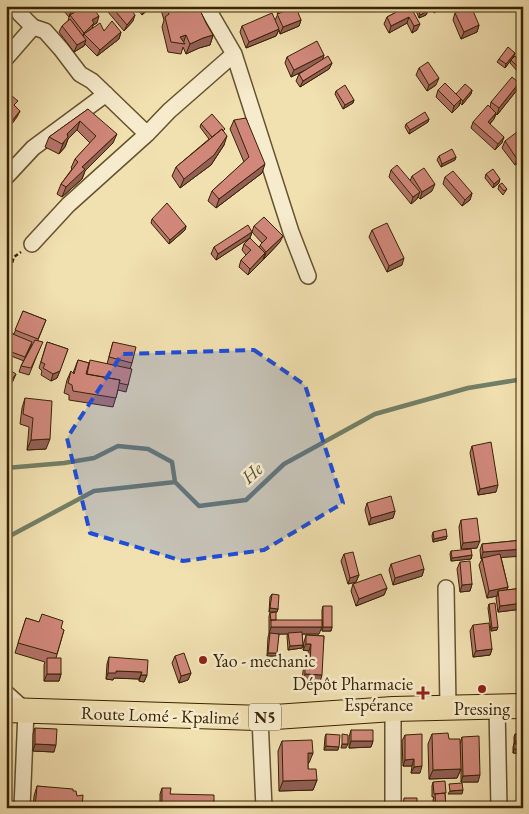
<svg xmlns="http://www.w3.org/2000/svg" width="529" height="814" viewBox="0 0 529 814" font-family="'EB Garamond',serif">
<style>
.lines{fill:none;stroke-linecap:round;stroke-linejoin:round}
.stream{stroke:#737f66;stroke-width:4.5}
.street-casing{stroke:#66522e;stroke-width:18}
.primary-casing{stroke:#382302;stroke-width:26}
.path{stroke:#382302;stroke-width:2.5;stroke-dasharray:4 2.5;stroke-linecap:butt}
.street{stroke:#f6ebcc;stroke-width:15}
.primary{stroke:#f1e0b0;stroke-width:24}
.wall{fill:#b4756a;stroke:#382302}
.shaded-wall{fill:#925f56;stroke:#382302}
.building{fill:#d1887b;stroke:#382302}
.marked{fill:#1d4ed8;fill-opacity:0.2;stroke:#1d4ed8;stroke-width:4;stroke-dasharray:10 6;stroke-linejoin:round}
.poi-dot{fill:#8f2418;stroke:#f6ebcc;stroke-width:2}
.labels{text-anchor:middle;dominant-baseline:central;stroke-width:5;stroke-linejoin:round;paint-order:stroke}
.shield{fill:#f6ebcc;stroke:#715f3f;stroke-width:1}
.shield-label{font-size:16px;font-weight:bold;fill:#382302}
.poi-label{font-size:18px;fill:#382302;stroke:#f6ebcc;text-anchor:start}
.street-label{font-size:18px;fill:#382302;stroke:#f6ebcc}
.water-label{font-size:19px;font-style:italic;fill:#565134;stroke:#f6ebcc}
</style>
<rect width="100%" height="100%" fill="#f1e0b0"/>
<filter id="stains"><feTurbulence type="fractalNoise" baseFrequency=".004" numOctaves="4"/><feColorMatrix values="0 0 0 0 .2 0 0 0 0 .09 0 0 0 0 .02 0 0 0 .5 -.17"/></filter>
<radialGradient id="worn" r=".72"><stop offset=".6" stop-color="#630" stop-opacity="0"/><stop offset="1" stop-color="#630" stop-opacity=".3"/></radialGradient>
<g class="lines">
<path class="stream" d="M6 468 64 463 94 458 118 446 148 449 172 462 175 482
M6 538 94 491 175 482 199 506 246 500 284 464 375 414 468 388 523 379"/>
<g class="street-casing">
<path id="street" d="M16 6 20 14 33 27 45 31 61 49 80 74 92 81 147 134
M206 6 234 54 291 232 308 276
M6 58 33 27
M6 177 33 148 106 94
M32 244 68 205 147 134 169 111 234 54
M446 588 448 707
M6 693 26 711 22 808
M497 706 499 808
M393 709V808
M260 718 264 808"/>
</g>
<g class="primary-casing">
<path id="primary" d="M6 710 260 718 393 709 523 706"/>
</g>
<path class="path" d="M6 281 14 257 21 252"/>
<use href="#street" class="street"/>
<use href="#primary" class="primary"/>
</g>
<path class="wall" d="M44 6H55L49 12Z
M65 6H85L97 23 93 25 92 29 104 31 121 32 119 39 97 56 85 44 84 46 74 52 59 32 62 26 68 21 69 17 63 10Z
M103 6H128L133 21 124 31Z
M135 6H152L142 15Z
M163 6H198L206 23 213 35 210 45 199 48 186 54 183 47 181 54 168 52 162 27 164 20 161 10Z
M275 6H293L292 8 301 20 299 26 280 34 279 30 276 36 246 48 240 32 242 26 275 20 278 14Z
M408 6 417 30 412 33 407 23 389 33 384 24 387 17Z
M414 6H426L428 11 426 15 419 18Z
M429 6H444L434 13Z
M455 13 479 25 477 32 461 39 453 20Z
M324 55 322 60 332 63 329 69 300 87 296 81 299 74 308 69 291 77 285 63 287 57Z
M514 56 505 68 497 62 499 59Z
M511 60 523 64V71L520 74 510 63Z
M419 68 436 85 427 91 416 75Z
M519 83 517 90 497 115 496 114 494 119 490 124 502 143 495 150 471 128 473 122 490 107 491 102Z
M438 90 456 94 472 90 471 94 462 105 460 103 459 106 452 113 436 97Z
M336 91 354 100 353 103 343 109 335 94Z
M88 109 113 143 85 171 82 179 62 197 57 194 61 184 72 169 71 168 75 159 90 143 77 130 68 139 65 147 59 154 45 147 49 137Z
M429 119 428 122 409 134 405 127 406 124Z
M234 120 262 173 216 208 208 201 212 191 244 162 230 129Z
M201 124 224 132V145L211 165 180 188 172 176 176 167 209 139 200 127Z
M523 140V160L515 165 502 148 505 141Z
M439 156 456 157 455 160 441 167 437 160Z
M391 170 410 181 412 176 432 191 420 199 418 197 417 199 411 204 389 177Z
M486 174 499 183 493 188 485 178Z
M445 177 472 193 470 200 462 206 443 184Z
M499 185 507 189 503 195 498 189Z
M152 219 186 226 185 230 169 244 151 223Z
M254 226 280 242 264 259V258L263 260 248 275 239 267 241 260 246 255 242 250 244 244 249 238 216 260 211 254 214 247 252 232 250 238 259 247 262 243 252 232Z
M372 230 402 265 387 272 369 237Z
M23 311 46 320 38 340 40 348 29 375 19 372 21 366 32 344H31L24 361 6 354V341L8 332 14 334Z
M47 342 68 349 57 378 51 381 41 375 42 371 39 368Z
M113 342 132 363 130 369 128 385 126 392 118 390 113 407 69 400V395L64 393 67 380 71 371 73 373 78 360 89 363 107 364Z
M25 398 46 449 27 450 29 427 20 424 22 408Z
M472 446 496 492 478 495 470 453Z
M367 503 395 511 393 518 369 525 365 510Z
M461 520 477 548 461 549 459 527Z
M433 532 447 536 446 539 433 542 432 536Z
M523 540V556L501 557 508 587 507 590 523 588V609L498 612 496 598 497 596 487 598 479 565 482 559H481L480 550 482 544Z
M451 551 472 555 471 559 451 561 450 554Z
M344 554 359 575 356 582 348 584 341 561Z
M460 562 472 584 470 591 460 592 457 569Z
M391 564 424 569 422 576 393 585 389 570Z
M353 584 387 588 384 595 356 606 351 591Z
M272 594 278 609 277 612H269L270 597Z
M489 604 497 630 491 631 488 608Z
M323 606 332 627 331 631H322V610Z
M270 613 276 620 319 634H302L303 645 302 648 288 650 287 636 288 634H279L276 656H267L268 637 269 634V616Z
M26 618 64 630 56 658 61 674 59 681H44V665L45 662 15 653Z
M473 625 492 649 490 655 473 657 470 631Z
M306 635 324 636 320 682 302 681 303 671 305 664H308L309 651 303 650 304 642Z
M175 656 191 673 188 680 179 683 172 663Z
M109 657 147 675 144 682 139 681V679L114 678 113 680 106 679 107 664Z
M35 728 54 752 33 751V734Z
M351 730 373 741 371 747 349 748V737Z
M326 734 338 750H324L325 737Z
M432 734 449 739 460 744 462 737 478 782H461V769L457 778 429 779 428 744Z
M515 734H523V753H513V747L514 744V737Z
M405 735 420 773H411L412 766H403L402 741Z
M282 741 313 753 308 763V769L317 780 313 790 279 791 278 751Z
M433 782 445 794 446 808H433V800L434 797H432V786Z
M37 786 73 791 77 796 82 808H33L34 796Z
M162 788 170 794 213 808H160V794Z"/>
<path class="shaded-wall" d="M51 6H55L49 12Z
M78 6H85L70 15 69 17 71 11Z
M147 6H152L142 15 145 8Z
M282 6H293L292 9 278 14 280 7Z
M437 6H444L434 13 437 7Z
M428 11 426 15 419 18 420 15Z
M135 15 133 21 124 31 127 25Z
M99 16 97 23 93 25 92 30 84 34 81 40 84 33 92 20Z
M409 17 407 23 389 33 391 26Z
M301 20 299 26 280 34 283 27Z
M420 24 417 30 412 33 414 26Z
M479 25 477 32 461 39 464 32Z
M279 29 276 36 246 48 249 42Z
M121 32 119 39 97 56 100 50Z
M186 35 183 44 180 37Z
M213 35 210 45 199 48 186 54 190 44 203 38Z
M86 40 84 46 74 52 77 45Z
M515 53 514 56 505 68 506 64Z
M324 55 322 62 291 77 294 70Z
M332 63 329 69 300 87 303 81Z
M439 78 436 85 427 91 429 85Z
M519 83 517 90 497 115 499 108Z
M472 90 471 94 462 105 463 101Z
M461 99 459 106 452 113 454 106Z
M354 100 353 103 343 109 345 105Z
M20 111 17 117 6 132 7 127Z
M496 113 494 119 485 128 488 122Z
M429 119 428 122 409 134 410 130Z
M80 121 77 130 68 139 65 147 59 154 67 134Z
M117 134 113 143 85 171 82 179 62 197 66 187 82 167Z
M227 136 224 145 211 165 180 188 184 179Z
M504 137 502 143 495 150 498 144Z
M523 155V160L515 165 517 159Z
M456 157 455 160 441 167 442 164Z
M265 164 262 173 216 208 219 199Z
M500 179 499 183 493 188 494 184Z
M435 184 432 191 420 199 422 192Z
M420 192 417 199 411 204 413 197Z
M472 193 470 200 462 206 465 200Z
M186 226 185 230 169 244 170 240Z
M252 232 250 238 216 260 218 254Z
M283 236 280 242 264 259 266 252Z
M265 253 263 260 248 275 250 269Z
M404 258 402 265 387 272 389 266Z
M60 371 57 378 51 381 53 374Z
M16 374 13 381 6 391V387Z
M50 439 46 449 27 450 31 440Z
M498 485 496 492 478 495 480 489Z
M395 511 393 518 369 525 371 518Z
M447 536 446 539 433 542 434 539Z
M480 541 477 548 461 549 463 543Z
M523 549V556L481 559 483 552Z
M472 555 471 559 451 561 452 558Z
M424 569 422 576 393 585 395 578Z
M359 575 356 582 348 584 350 578Z
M472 584 470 591 460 592 462 585Z
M508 587 505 594 498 591 497 596 487 598 489 591Z
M387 588 384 595 356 606 359 599Z
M523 603V609L498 612 500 606Z
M270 608 278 609 277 612H269Z
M271 627H322L319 634H269Z
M323 627H332L331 631H322Z
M498 627 497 630 491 631 492 628Z
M306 644H311L309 651 303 650Z
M303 645 302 648 288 650 290 646Z
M492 649 490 655 473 657 476 651Z
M268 653H277L276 656H267Z
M116 671 142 672 139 679 114 678 113 680 106 679 108 673Z
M191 673 188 680 179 683 181 676Z
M47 674H61L59 681H44Z
M305 674 322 675 320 682 302 681Z
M141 675H147L144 682 139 681Z
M351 741H373L371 747 349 748Z
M515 741H523V744H514Z
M35 744 56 745 54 752 33 751Z
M342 744H348L346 748H341Z
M326 746 339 747 338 750H324Z
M514 749H523V753H513Z
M308 753H313L309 763H304Z
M414 759 412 766H403L405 760Z
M422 766 420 773H411L414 767Z
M461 769 457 778 429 779 433 770Z
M480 775 478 782H461L463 776Z
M317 780 313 790 279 791 283 781Z
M463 790 462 794H448L450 791Z
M162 805H214L213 808H161Z"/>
<path class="building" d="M68 6H78L71 11Z
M85 6H91L99 16 92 20 94 23 84 33 70 15Z
M111 6H128L135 15 127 25Z
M167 6H198L206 23 213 35 203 38 190 44 186 35 180 37 185 44 171 42 165 17 169 14Z
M408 6H410L420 24 414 26 409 17 391 26 387 17Z
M417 6H426L428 11 420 15Z
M471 6 479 25 464 32 455 13Z
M296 7 301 20 283 27 277 14Z
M272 13 279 29 249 42 242 26Z
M70 19 86 40 77 45 62 26Z
M112 21 121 32 100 50 84 34 100 23 104 31Z
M317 41 324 55 294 70 287 57Z
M508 47 515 53 506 64 499 59Z
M328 56 332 63 303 81 299 74Z
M515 56 523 64V69L521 70 511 60Z
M428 62 439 78 429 85 419 68Z
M512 77 519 83 499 108 491 102Z
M445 83 461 99 454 106 438 90Z
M465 84 472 90 463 101 456 94Z
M345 85 354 100 345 105 336 91Z
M6 91 18 101 14 105 20 111 7 127H6V110L7 109 6 108Z
M488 105 496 113 488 122 504 137 498 144 473 122Z
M88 109 117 134 82 167 85 169 66 187 61 184 78 162 75 159 96 136 80 121 67 134 68 137 62 144 49 137Z
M425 112 429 119 410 130 406 124Z
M212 114 225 129 223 131 222 129 212 137 201 124Z
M246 118 265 164 219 199 212 191 249 157 234 120Z
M222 129 227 136 214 155 184 179 176 167Z
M517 132 523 140V155L517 159 505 141Z
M452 149 456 157 442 164 439 156Z
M397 165 420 192 413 197 391 170Z
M424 168 435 184 422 192 412 176Z
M493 169 500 179 494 184 486 174Z
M453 171 472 193 465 200 445 177Z
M502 183 507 189 504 191 499 185Z
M167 203 186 226 170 240 152 219Z
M264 217 283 236 266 252 260 245 267 238 254 226Z
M387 223 404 258 389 266 372 230Z
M248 225 252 232 218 254 214 247Z
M250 238 265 253 250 269 241 260 251 250 244 244Z
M23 311 46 320 38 339 15 330Z
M8 332 32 342 25 357 6 350V341Z
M35 340 43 342 31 368 21 366Z
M47 342 68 349 60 371 53 374 43 368 45 364 41 362Z
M113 342 136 347 132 363 109 357Z
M78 360 89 363 86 374 120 380 116 398 73 391 72 385 68 383 71 371 74 374Z
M90 360 132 369 128 385 119 383 120 380 87 374Z
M8 369 16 374 6 387V370Z
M25 398 52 401 50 439 31 440 33 418 23 414Z
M491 442 498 485 480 489 472 446Z
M391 496 395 511 371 518 367 503Z
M477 518 480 541 463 543 461 520Z
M446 529 447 536 434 539 433 532Z
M523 540V549L483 552 482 544Z
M471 549 472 555 452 558 451 551Z
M353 552 359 575 350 578 344 554Z
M500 554 508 587 489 591 482 558Z
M420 555 424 569 395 578 391 564Z
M470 561 472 584 462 585 460 562Z
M381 574 387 588 359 599 353 584Z
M523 588V603L500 606 498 591Z
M272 594 279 595 278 609 270 608Z
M495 603 498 627 492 628 489 604Z
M323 606H332V627H323Z
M276 612V620H271V621L270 613Z
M42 614 63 621 61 628 64 630 57 654 18 643 26 618 39 622Z
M271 620H322V627H271Z
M489 623 492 649 476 651 473 625Z
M302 632 303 645 290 646 288 633Z
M270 633 279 634 277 653H268Z
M306 635 324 636 322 675 305 674V664H310L311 644H306Z
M184 653 191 673 181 676 175 656Z
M109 657 148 660 147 675H141L142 672 116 671V673H108Z
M47 658H61V674H47Z
M35 728 57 729 56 745 35 744Z
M351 730H373V741H351Z
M448 733 449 739H460L461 769 433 770 432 734Z
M326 734 340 735 339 747 326 746Z
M342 734 348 735V744H342Z
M422 734V766L414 767V759L405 760V735Z
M515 734H523V741H515Z
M479 736 480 775 463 776 462 737Z
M312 740 313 753H308V769H316L317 780 283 781 282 741Z
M514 744H523V749H514Z
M445 781 446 793 434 794 433 782Z
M462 783 463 790 450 791 449 784Z
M37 786 73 789V791H76L77 796 83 795 82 808H35Z
M162 788H171L170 794 214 795V805H162Z
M445 793 446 808H436L435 794Z
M404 798H417V808H403Z"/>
<path class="marked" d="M254 350 305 385 343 503 264 550 183 561 90 533 67 438 122 354Z"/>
<g class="poi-dot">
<circle cx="203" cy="660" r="5"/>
<circle cx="482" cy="689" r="5"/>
<path d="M420.5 685.5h5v5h5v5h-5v5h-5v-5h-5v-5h5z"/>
</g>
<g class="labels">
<rect class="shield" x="249" y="703.5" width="32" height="27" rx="4"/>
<g class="shield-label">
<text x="265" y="717">N5</text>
</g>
<g class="poi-label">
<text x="213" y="660">Yao - mechanic</text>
<text x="413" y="683" text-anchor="end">Dépôt Pharmacie<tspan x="413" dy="21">Espérance</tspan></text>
<text x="482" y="708" text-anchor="middle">Pressing</text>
</g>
<g class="street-label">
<text transform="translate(160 715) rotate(2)">Route Lomé - Kpalimé</text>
</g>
<g class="water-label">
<text transform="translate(252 473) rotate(-43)">He</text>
</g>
</g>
<rect width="529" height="814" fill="none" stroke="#f1e0b0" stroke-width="25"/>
<rect x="8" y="8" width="514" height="799" fill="none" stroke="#382302" stroke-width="2.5"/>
<rect x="12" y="12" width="504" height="789" fill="none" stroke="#382302"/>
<rect width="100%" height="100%" filter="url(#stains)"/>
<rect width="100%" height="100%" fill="url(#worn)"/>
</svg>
